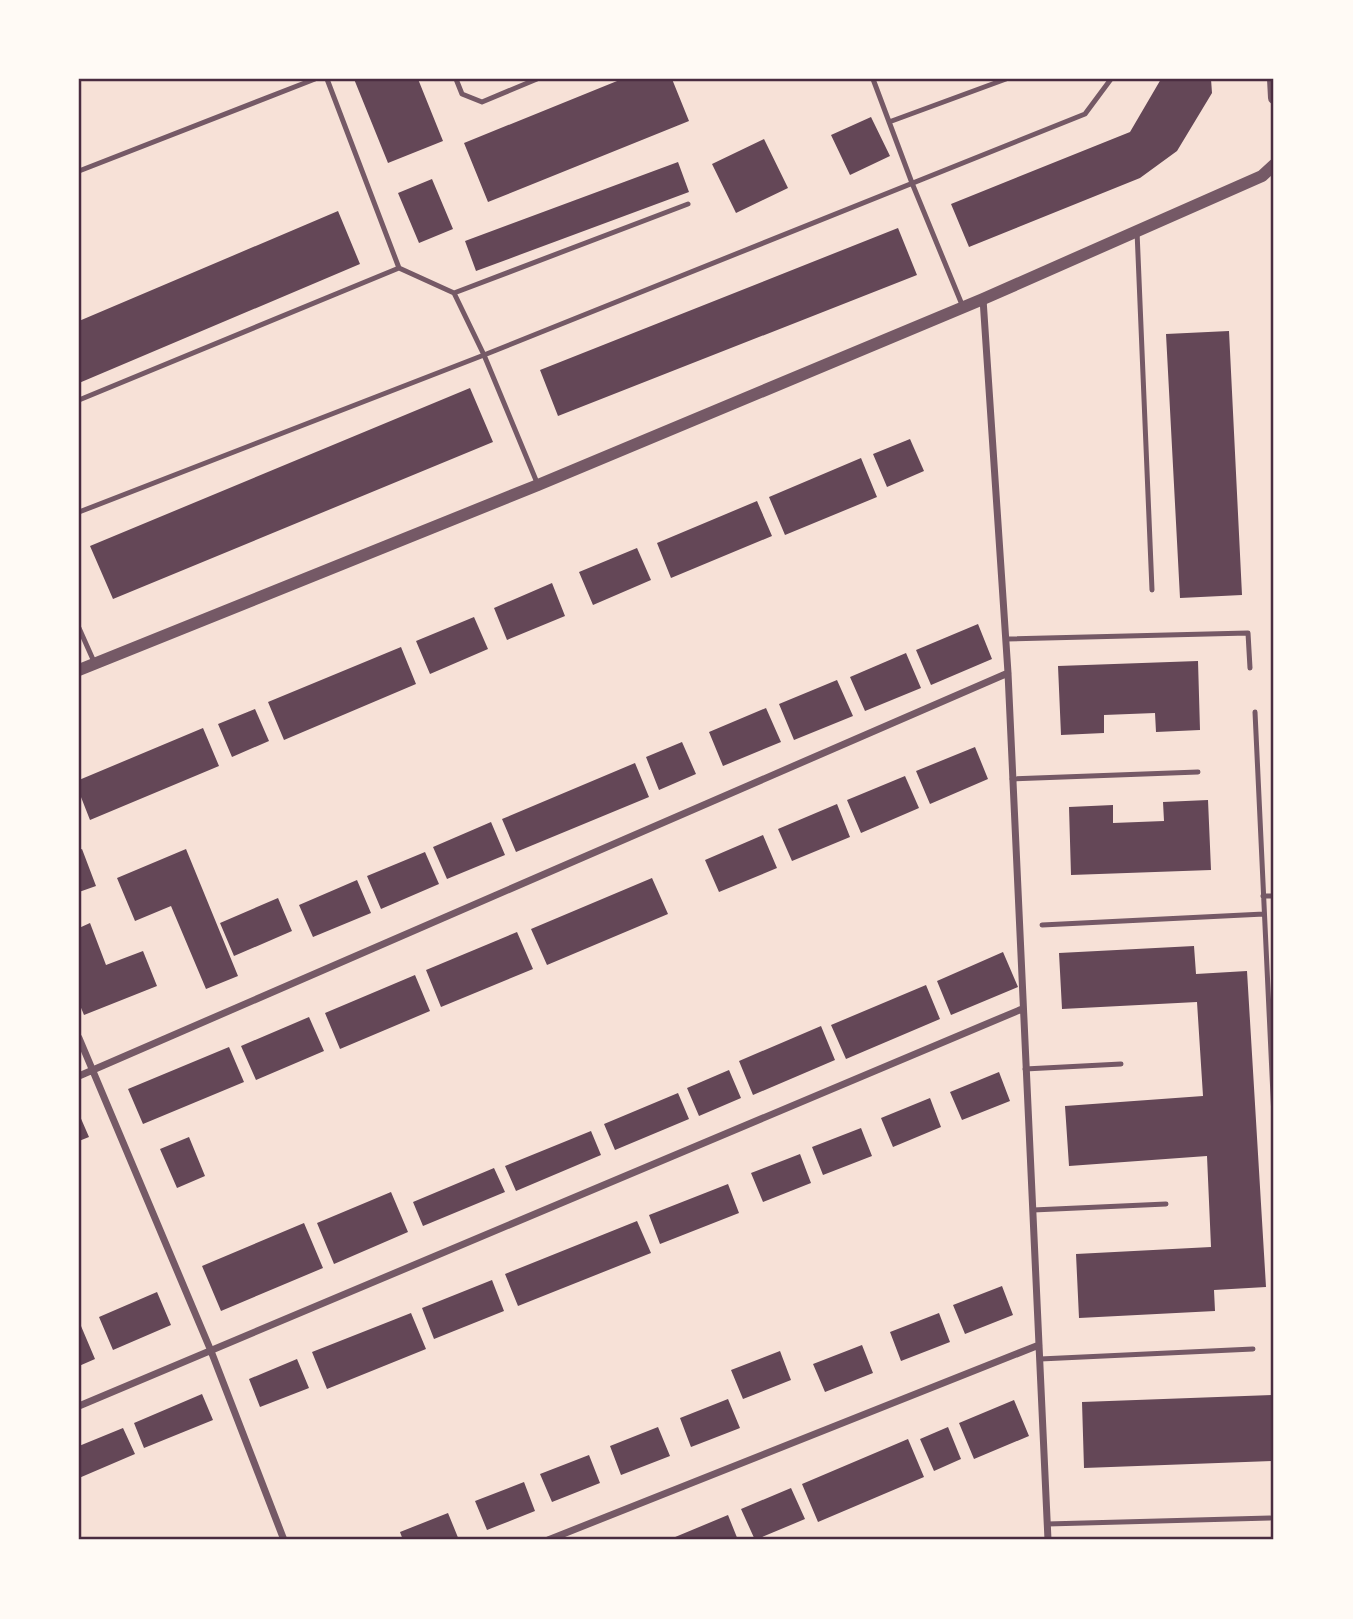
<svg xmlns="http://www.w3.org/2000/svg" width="1353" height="1619" viewBox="0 0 1353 1619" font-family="Roboto,sans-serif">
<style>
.building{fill:#644757}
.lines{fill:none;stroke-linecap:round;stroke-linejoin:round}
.service{stroke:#755966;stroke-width:5}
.minor{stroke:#755966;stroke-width:7}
.tertiary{stroke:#755966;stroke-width:12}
.neatline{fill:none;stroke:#4a2c40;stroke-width:2.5}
</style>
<rect width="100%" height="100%" fill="#f7e1d7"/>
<path class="building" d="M354 79H418L443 141 388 163Z
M622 79H672L689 121 488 202 464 143Z
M1161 79H1211L1212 93 1177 151 1140 178 969 247 951 204 1130 132Z
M871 117 890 156 850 175 831 135Z
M764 139 788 188 736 213 712 164Z
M678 162 689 192 476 271 465 241Z
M432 179 453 229 419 243 398 193Z
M338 211 360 264 79 383V321Z
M898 228 917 275 558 416 540 370Z
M1229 331 1242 595 1180 598 1166 334Z
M470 388 493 442 113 599 90 546Z
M910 439 924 471 887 487 873 454Z
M861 458 877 497 785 535 769 497Z
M757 501 772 536 671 578 657 543Z
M637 548 651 580 593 605 579 572Z
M552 583 565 616 507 640 494 608Z
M474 617 488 649 430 674 416 641Z
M978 624 992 659 931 685 916 650Z
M401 647 416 684 284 740 268 702Z
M906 653 921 688 865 711 850 677Z
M1198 661 1200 730 1156 732 1155 713 1104 715V733L1061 735 1058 666Z
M837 680 853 716 794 740 779 704Z
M766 708 781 742 723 766 709 732Z
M255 709 269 741 232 757 218 724Z
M203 728 219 766 90 820 79 792V780Z
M682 742 696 774 659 790 646 757Z
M975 747 988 779 930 804 916 771Z
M635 763 649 797 516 852 502 819Z
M905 776 919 808 861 833 847 800Z
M1208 800 1211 870 1071 875 1069 807 1113 805V823L1164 821 1163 802Z
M837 804 850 837 792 861 778 829Z
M491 822 505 855 447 879 433 847Z
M763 835 777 868 719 892 705 860Z
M82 849 96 886 79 892V850Z
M186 849 238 976 206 989 171 906 135 921 117 878Z
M425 852 439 884 381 909 367 876Z
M652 878 668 914 547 965 531 929Z
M357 880 371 913 313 937 299 905Z
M278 898 292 931 234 956 220 923Z
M90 923 106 965 143 951 157 986 84 1015 79 1003V928Z
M517 932 533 969 441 1007 426 970Z
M1194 946 1196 974 1247 971 1266 1287 1214 1290 1215 1311 1079 1318 1076 1254 1211 1247 1207 1156 1069 1166 1065 1106 1203 1096 1197 1002 1062 1009 1059 953Z
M1003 952 1018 987 951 1015 937 981Z
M415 975 430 1011 340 1049 325 1013Z
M926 985 940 1019 846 1059 831 1025Z
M309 1017 324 1051 256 1080 241 1046Z
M821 1026 835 1060 753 1095 739 1061Z
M229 1047 244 1082 143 1124 128 1089Z
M729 1070 741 1098 699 1116 687 1088Z
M999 1072 1010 1101 962 1120 950 1092Z
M678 1093 689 1119 615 1150 604 1124Z
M930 1098 941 1127 893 1147 881 1118Z
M79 1114 89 1137 79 1141Z
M861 1128 872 1156 823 1175 812 1147Z
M591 1131 601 1155 516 1191 505 1166Z
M189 1137 205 1176 177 1188 160 1149Z
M800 1154 811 1183 763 1202 751 1173Z
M494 1168 505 1192 423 1226 413 1202Z
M728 1184 739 1213 660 1244 649 1215Z
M391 1192 408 1232 334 1264 317 1223Z
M637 1221 651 1253 518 1306 505 1274Z
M304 1223 323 1268 221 1311 202 1266Z
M492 1280 504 1311 434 1339 422 1308Z
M1002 1286 1013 1315 965 1334 953 1305Z
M157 1292 171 1325 113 1350 99 1317Z
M411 1313 426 1349 327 1389 312 1352Z
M939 1313 950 1342 901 1361 890 1332Z
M81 1326 95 1359 79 1366V1327Z
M862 1345 873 1373 825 1392 813 1364Z
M780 1351 791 1380 743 1399 731 1370Z
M297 1359 309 1388 260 1407 249 1379Z
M202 1394 213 1420 144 1448 134 1423Z
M1274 1395V1461L1084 1468 1082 1402Z
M728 1399 740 1428 691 1447 680 1418Z
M1014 1400 1029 1436 974 1459 959 1423Z
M658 1427 670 1456 621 1475 610 1446Z
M948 1427 961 1459 934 1471 920 1439Z
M123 1428 135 1454 79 1478V1446Z
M908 1439 924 1477 818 1522 802 1484Z
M589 1455 600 1483 552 1502 540 1474Z
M524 1482 535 1511 487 1530 475 1501Z
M791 1488 805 1519 755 1540 741 1509Z
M448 1513 459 1540H403L400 1532Z
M728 1515 738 1540H668Z"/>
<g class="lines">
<path class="service" d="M327 79 399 268 454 293 484 355 538 485
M456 79 462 94 482 102 537 79
M873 79 912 183 963 307
M889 122 1006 79
M79 171 315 79
M1137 231 1152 590
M454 293 688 204
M79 400 399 268
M79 512 484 355 1085 114 1111 79
M79 628 95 664
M1006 639 1248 633 1250 668
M1255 712 1274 1117
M1012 779 1198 772
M1263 896H1274
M1042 925 1264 914
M1025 1069 1121 1064
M1033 1210 1166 1204
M1040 1359 1253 1349
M1047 1524 1270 1518"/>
<path class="minor" d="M983 299 1008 673 1048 1540
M79 1038 211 1351 284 1540
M79 1076 1008 673
M79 1406 1022 1009
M548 1540 1039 1345"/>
<path class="tertiary" d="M1273 79 1274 98
M79 670 538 485 983 299 1262 176 1274 165"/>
</g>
<rect width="1353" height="1619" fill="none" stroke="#fffaf5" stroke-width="161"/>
<rect x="80" y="80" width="1192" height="1458" class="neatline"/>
</svg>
